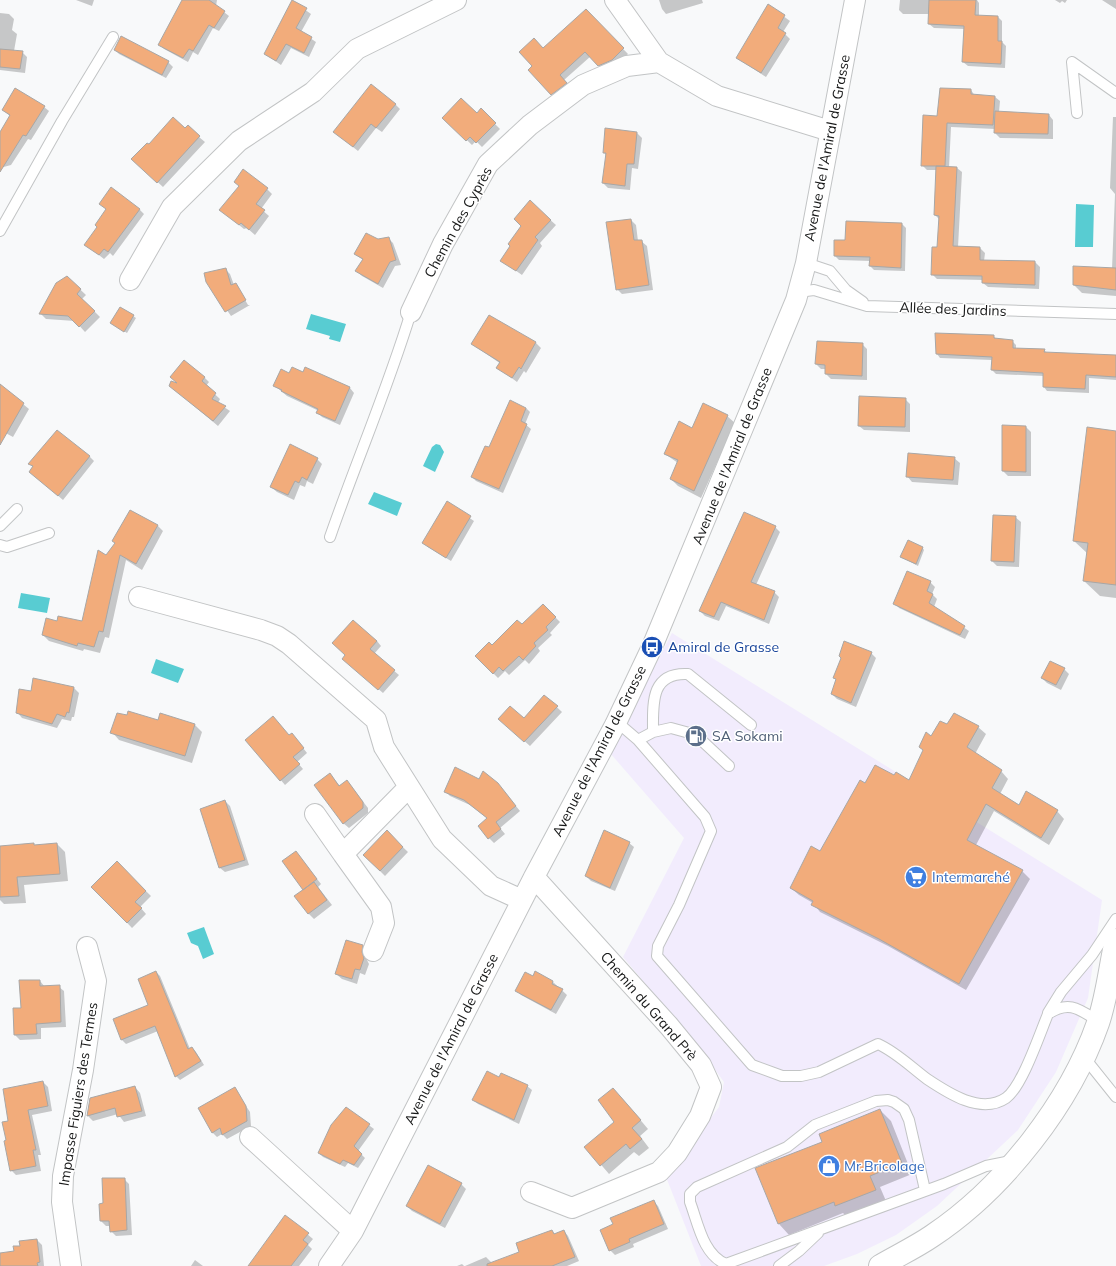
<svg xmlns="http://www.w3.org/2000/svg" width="1116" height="1266" viewBox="0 0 1116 1266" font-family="Mulish,sans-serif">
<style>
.commercial{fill:#f2ecfd}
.water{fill:#58ccd2}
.shadow{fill:#0003}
.building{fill:#f2ac7b;stroke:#a8a7a6}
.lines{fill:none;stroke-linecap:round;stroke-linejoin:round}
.lane-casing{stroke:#c2c4c5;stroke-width:12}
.street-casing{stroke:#c2c4c5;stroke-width:22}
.primary-casing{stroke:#c2c4c5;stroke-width:24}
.lane{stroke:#fff;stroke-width:10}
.street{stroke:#fff;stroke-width:20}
.primary{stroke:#fff;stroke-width:22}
.labels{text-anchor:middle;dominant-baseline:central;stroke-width:3;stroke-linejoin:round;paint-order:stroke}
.street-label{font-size:14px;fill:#171818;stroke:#fff}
.transit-label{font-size:14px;fill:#164399;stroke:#fff;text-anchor:start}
.service-label{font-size:14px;fill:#4e5e75;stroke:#fff;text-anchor:start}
.shop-label{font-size:14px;fill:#366cbe;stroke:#fff;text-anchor:start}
</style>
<rect width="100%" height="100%" fill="#f8f9fa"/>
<path class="commercial" d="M672 633 1102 900 1088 998 1056 1072 1018 1130 937 1206 896 1235 857 1254 824 1266H701L666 1177 719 1107 724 1082 699 1048 623 957 684 838 610 753Z"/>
<path class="water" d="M1076 204 1094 205 1093 247H1075Z
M311 314 346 324 340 342 329 339 330 336 306 329Z
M436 444 440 445 444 452 435 472 423 466 432 447Z
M374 492 402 503 397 516 368 504Z
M21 593 50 598 47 613 18 608Z
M156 659 184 669 178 683 151 673Z
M204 927 214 954 203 959 198 946 191 943 187 933Z"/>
<path class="shadow" d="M76 0H94L92 6Z
M183 0H217L216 6 229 16 219 31 213 28 198 55 193 52 188 62 164 49 160 45Z
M659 0H702L703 3 666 14 662 9Z
M900 0H977L979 3V16L998 17 1002 21V42L1006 46 1005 68 968 66 963 62 965 29 934 28 929 24 930 14H903L899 10Z
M1055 0H1067L1065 3 1062 1 1060 3Z
M1102 0H1116V9Z
M293 1 311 14 301 32 316 42 309 57 291 48 281 65 265 54Z
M768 5 790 21 783 32 790 39 766 77 737 58Z
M586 11 628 54 617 65 604 70 591 56 564 80 571 88 557 99 552 94 543 49Z
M0 13 9 14 14 19 12 30 17 34 14 51 22 52 27 57 25 73 0 70Z
M115 50 168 62 173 67 166 78 119 54Z
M971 90 975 96 995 97 1000 101 999 112 1049 115 1053 120V139L1000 138 995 133V129L951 127 949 168H957L962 172 958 247 980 248 985 253 984 261 1035 262 1040 267 1039 289 988 287 983 283V280L937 279 932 274 938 248 940 220 935 215 937 170H927L922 165 938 117Z
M395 104 400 109 382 132 376 128 358 151 334 132Z
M44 107 49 111 31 140 28 139 11 165 0 168V134L10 116 3 110Z
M481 110 500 129 482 147 476 141 472 145 444 118 477 115Z
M1113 117H1116V296L1082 293 1074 285 1112 269 1115 194 1110 188Z
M606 129 637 133 642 138 638 169 632 168 630 190 608 188 603 183 607 156 604 153Z
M185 130 199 137 205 142 163 187 138 164 149 145Z
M267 189 272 194 261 209 269 216 255 235 247 228 244 229 220 210Z
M530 202 556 225 540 243 542 246 522 275 502 261 522 225Z
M100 204 139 209 144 214 113 256 110 253 104 259 91 249 98 227 107 210Z
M631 220 636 225 638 241H641L647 246 653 290 622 294 617 289Z
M847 222 902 224 906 228 905 271 874 270 870 266 871 261 839 260 835 256 846 241Z
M388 238 393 243 401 265 395 266 383 288 362 276 357 271 363 260 355 254 377 240Z
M225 269 230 274 234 285 235 284 239 288H238L248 305H250L231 316 207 281Z
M67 277 86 295 82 299 100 317 85 332 75 321 46 319 41 314Z
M133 316 136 318 127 333 111 323Z
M490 316 536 343 541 348 526 373 524 371 517 382 498 368 501 364 472 344Z
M993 336 997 340 1012 341 1016 345V349L1044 350 1047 353 1116 356V380L1089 378V393L1047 391 1044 387V376L996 374 992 370V360L940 358 937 354Z
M862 344 867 349V380L831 379 826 374V369H821L816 364Z
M306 368 350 388 354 393 340 425 322 417 318 413 319 411 287 396 275 386 290 374 304 373Z
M204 377 209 382 206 386 220 399 218 403 230 411 218 426 175 390Z
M0 385 29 409 13 437 0 430Z
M905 399 910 404V432L864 430 859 426Z
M526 408 530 412 525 424 531 429 503 493 476 481 472 477 490 449Z
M727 416 735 423 701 498 678 486 671 479 678 463 665 454Z
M1004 426 1026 427 1031 432V476H1008L1003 471Z
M1116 432V598L1100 596 1084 581 1088 554 1074 541Z
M90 457 94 461 63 500 35 476 34 468 30 464Z
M954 458 960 463 958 485 912 482 907 476Z
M317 459 322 464 313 484 307 481 305 487 300 485 294 500 277 492 271 487Z
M448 503 474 521 451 561 428 547Z
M1015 517 1021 522 1019 567 997 566 992 561Z
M157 525 163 531 142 570 126 560 109 638 105 637 100 653 84 649 83 651 49 641 43 635 58 622H83L106 557Z
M775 527 780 532 756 585 774 592 779 597 769 624 726 606 719 621 705 616 700 611Z
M922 547 924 550 918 566 901 557Z
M930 582 935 587 932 594 937 599 934 607 969 631 965 639 899 608 895 603Z
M543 605 560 622 550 633 552 635 538 648 540 651 529 664 525 660 509 675 505 671 498 678 476 656 522 626Z
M377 641 381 646 374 654 399 675 383 693 348 663Z
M871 653 876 658 856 707 837 699 832 694 842 658Z
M1064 669 1069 674 1061 690 1047 683 1042 678Z
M74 688 79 693 74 717H72L71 721 62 719 57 728 22 718 17 712 31 692Z
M545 696 562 712 530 746 505 724 524 719Z
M158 721 195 725 202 732 192 763 119 740 112 732Z
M947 726 978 727 986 734 975 754 1001 771 1008 779 1000 794 1019 806 1057 811 1064 819 1049 845 994 811 976 845 1022 871 1030 879 966 990 888 946 820 912 813 903 799 895 791 888 820 853 866 784 894 776 910 782 932 737Z
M289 736 296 739 307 753 297 762 303 769 285 785 247 740Z
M330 774 340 786 347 781 368 808V813L349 828 343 823Z
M498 784 520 811 500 828 505 834 494 843 489 838 488 819 470 805 450 796 445 791Z
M225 801 230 806 249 865 225 872 220 868Z
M387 832 408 852 385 876 364 855Z
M629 843 634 847 615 891 591 881 586 876Z
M33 844 36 846 57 844 65 852 68 881 24 885 26 903 4 904 0 900V847Z
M296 852 321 884 318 887 332 905 314 919 308 913Z
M117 863 151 896 140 907 146 914 132 928 93 887Z
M362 946 368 951 366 958 369 964 365 975 360 973 357 984 342 979 336 974Z
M156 972 160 976 190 1049 192 1048 196 1052 204 1065 180 1080 176 1076 158 1031 126 1044 122 1040 114 1019 149 1005Z
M534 978 553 982 567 995 556 1014 521 995 517 990Z
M20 981H40L45 987H59L64 991 66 1027 41 1028V1039L20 1040 15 1035 22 1009Z
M500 1078 527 1086 532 1090 519 1124 478 1104 473 1100Z
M43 1082 48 1087 52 1111 32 1115 41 1155H38L41 1171 16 1175 11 1170 7 1141 9 1122Z
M135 1087 140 1093 146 1116 124 1122 118 1114 93 1121 88 1116 91 1099Z
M234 1088 250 1112 251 1126 227 1139 222 1134 217 1137 212 1132Z
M621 1097 648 1129 640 1136 649 1148 639 1156 634 1152 609 1174 586 1147 615 1122Z
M346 1108 374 1129 358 1151 365 1158 358 1168 348 1163 345 1167 323 1157 319 1153Z
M880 1110 891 1121 912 1174 880 1187 886 1201 847 1217 843 1213 789 1235 779 1224 757 1169 823 1142Z
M124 1179 129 1184 132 1235 116 1236 111 1231 110 1226H106L101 1221 104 1204Z
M461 1184 466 1189 445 1228 412 1211 407 1206Z
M653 1201 658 1206 668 1229 633 1244 634 1247 615 1255 610 1250Z
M286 1216 313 1239 308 1245 312 1249 299 1266H258Z
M552 1231 555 1234 564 1231 568 1236 579 1261 567 1266H465L486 1257 492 1263 521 1253Z
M37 1240 42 1245 44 1266H10L15 1252 21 1247Z
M195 1260 203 1266H191Z
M462 1264 464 1266H457Z"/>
<path class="building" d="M182 0H209L225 11 214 28 209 25 193 51 189 49 183 58 158 45Z
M292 0 307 8 296 28 312 37 304 53 286 44 276 61 264 54Z
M929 0H976L975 15 998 16V41H1002L1001 64 962 62 964 26 928 24Z
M768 4 785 15 778 28 786 33 761 73 736 58Z
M586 9 624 48 612 60 598 66 585 52 560 75 567 83 551 95 528 70 532 66 519 52 534 38 543 48Z
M121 36 169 61 162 75 114 50Z
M0 49 23 51 20 69 0 67Z
M371 84 396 104 376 128 371 124 353 147 333 132Z
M15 88 45 106 26 136 23 135 0 172V132L10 115 2 110Z
M940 88 971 89V94L995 96 993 125 947 123 945 166H921L923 115 937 116Z
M461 98 477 113 481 108 496 123 476 143 470 137 466 141 442 118Z
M995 111 1049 114 1048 134 994 133Z
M173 117 185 128 188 125 200 136 157 183 131 159 147 143 149 144Z
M605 128 637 132 634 164H627L625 186 602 183 606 153H603Z
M936 166 957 167 953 246 980 247V260L1035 261V285L982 283V276L931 275 932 247H937L939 216 934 215Z
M243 169 268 188 256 204 265 210 249 230 241 223 239 225 219 210 239 186 234 182Z
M111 187 140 209 108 252 104 249 99 255 84 245 97 227 95 225 106 209 99 204Z
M530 200 551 220 535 237 538 240 516 271 500 261 510 246 508 244 521 226 514 219Z
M631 219 634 240H642L649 285 616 290 606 222Z
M846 221 902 223 901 268 869 266 870 257 834 256V240H845Z
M366 233 378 239 389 237 396 260 390 262 378 284 355 271 363 259 354 254Z
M1073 266 1116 268V290L1073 285Z
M226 268 231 285 236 283 246 300 225 312 206 282 204 273Z
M67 276 81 289 77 294 95 311 79 327 68 316 39 314 56 283Z
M120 307 134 315 124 332 110 323Z
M489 315 536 342 521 369 519 367 512 378 496 368 500 362 471 344Z
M935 333 994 335V338L1013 340V348L1045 349 1044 352 1116 355V377L1086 375 1085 389 1043 387V373L991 370 992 357 936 354Z
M817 341 863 343 862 376 825 374V365L815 364Z
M184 360 205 377 202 381 216 393 212 399 226 406 213 421 169 386 171 381 177 383 170 377Z
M292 367 303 372 305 367 350 387 335 421 316 413 318 409 281 391 282 390 273 386 281 369 289 373Z
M0 384 24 403 0 445Z
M859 396 906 398 905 427 858 426Z
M510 400 526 408 521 421 527 424 499 489 471 477 485 446 489 447Z
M703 403 728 415 694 491 670 479 678 460 664 454 679 421 692 428Z
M1002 425 1026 426V472L1002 471Z
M1087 427 1116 431V585L1083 581 1088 543 1073 541Z
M57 430 90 456 58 496 29 472 33 466 28 464Z
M290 444 318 458 307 480 302 477 299 483 295 481 288 495 270 487Z
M908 453 955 457 953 480 906 477Z
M447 501 471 516 446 558 422 543Z
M130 510 158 525 136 564 120 555 103 632 99 631 94 647 78 643 77 646 42 635 46 618 57 621 58 616 82 621 98 550 106 555 115 543 112 541Z
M744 512 776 526 751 582 775 591 764 620 721 602 714 617 699 611Z
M993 515 1016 516 1014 562 991 561Z
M908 540 923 547 916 564 900 557Z
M907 571 931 581 927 591 933 594 929 603 965 626 960 635 893 604Z
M543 604 556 617 546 627 548 630 534 643 536 646 523 660 519 656 503 671 499 667 493 674 475 656 489 642 492 645 517 620 522 624Z
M353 620 377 641 370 649 395 670 378 690 342 659 345 655 332 643Z
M844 641 872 652 851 703 831 694 836 679 833 678 841 658 839 656Z
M1050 661 1065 668 1056 685 1041 678Z
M33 678 74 687 69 713 67 712 65 717 57 714 52 724 16 713 19 689 31 691Z
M544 695 558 706 524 742 498 719 510 706 524 718Z
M128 711 158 720 160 713 195 724 185 756 110 733 117 713 127 715Z
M954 713 979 726 967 747 1002 770 992 788 1019 805 1026 791 1058 810 1041 838 986 804 967 840 1023 870 959 984 879 939 811 905 813 901 790 888 811 846 820 851 860 780 865 783 875 765 894 775 896 772 909 780 923 750 919 747 926 732 931 736 940 721 947 724Z
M273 716 289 735 292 733 304 748 293 757 300 764 280 781 245 740Z
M455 767 479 779 483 771 498 783 516 806 496 822 501 829 488 839 478 826 487 818 464 800 444 792Z
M330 773 339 786 347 780 363 802V808L343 824 314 785Z
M225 800 245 860 219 868 200 809Z
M387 830 403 847 380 871 363 855Z
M604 830 630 842 610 888 585 876Z
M34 843V845L57 843 60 874 17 877 19 896 0 897V846Z
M296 851 317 879 303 890 282 861Z
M117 861 146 891 135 902 142 908 127 923 91 887Z
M314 882 327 900 308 914 294 896Z
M346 940 363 945 362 952 364 958 360 970 355 969 352 979 335 974Z
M156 971 188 1049 192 1047 201 1061 175 1077 155 1026 121 1040 113 1019 148 1005 138 979Z
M535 971 553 981 552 984 563 989 551 1010 515 991 525 972 533 976Z
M19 980H40V986L60 985 61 1022 36 1024 37 1034 14 1035 13 1008H21Z
M487 1071 499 1077 501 1073 528 1085 514 1120 472 1100Z
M43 1081 48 1106 28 1110 36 1150H33L36 1166 10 1171 4 1141 6 1140 2 1122 8 1121 3 1089Z
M135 1086 142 1111 117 1117 115 1108 87 1116 90 1098Z
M235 1087 246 1106 247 1121 222 1135 220 1128 212 1133 198 1108Z
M613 1088 641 1120 632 1128 642 1139 630 1149 626 1144 600 1166 584 1147 614 1122 598 1100Z
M346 1107 370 1124 354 1146 362 1154 354 1165 343 1160 340 1164 318 1153 331 1125Z
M880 1109 902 1163 870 1176 876 1190 835 1206 834 1202 778 1224 755 1168 822 1142 819 1134Z
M428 1165 462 1183 440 1224 406 1206Z
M102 1178H125L127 1230 110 1232 109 1221H100L99 1204 103 1203Z
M654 1200 664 1224 629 1239 630 1242 609 1251 600 1230 613 1224 610 1218Z
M285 1215 309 1233 303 1240 308 1244 291 1266H248Z
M552 1230 554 1234 564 1230 575 1257 552 1266H487V1264L519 1252 516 1243Z
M37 1239 40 1262 37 1263 38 1266H0V1253L14 1251 13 1246H20L19 1241Z"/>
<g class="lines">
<g class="lane-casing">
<path id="lane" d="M1077 113 1072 62 1116 93
M0 231 62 121 113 37
M806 263 830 271 846 290 863 302
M798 292 814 290 867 306 1116 314
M0 526 17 509
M330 537C356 462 388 388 411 312
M0 545 7 547 49 533
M617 722 638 740 705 817 711 831 679 905 658 946 657 956 752 1065 782 1076H801L819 1072 878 1044C896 1052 911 1067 927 1079 948 1093 981 1115 1006 1098 1022 1087 1040 1033 1048 1014 1069 1000 1079 1009 1098 1021
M653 732 671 728 693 734
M699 738 729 766
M638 740 653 732C653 704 650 672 688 674L751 725
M1048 1013 1061 992 1092 955 1116 919
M1084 1057 1116 1097
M925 1190 909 1120 904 1109 894 1102 888 1100 876 1101 815 1125 787 1147 697 1187 690 1194V1202C698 1223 703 1255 726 1264L944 1184 986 1166 1011 1161
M779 1266 799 1251 818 1233"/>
</g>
<g class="street-casing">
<path id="street" d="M615 0 659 62
M130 280 172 207 239 141 313 92 357 49 456 0
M411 312 443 244 488 164 530 125 583 85 627 66 659 62 717 96 830 131
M139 597 261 630 277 636 289 644 376 720 384 747 442 839 491 886 522 900
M315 814 343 854
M373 951 384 923 381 907 343 854 408 788
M250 1137 353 1231
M531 1192 572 1208 659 1172 677 1153 700 1116 711 1087 701 1065 669 1026 534 877
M71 1266 62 1202 63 1176 83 1070 96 981 87 947
M329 1266 353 1231 534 877 615 725 652 647 796 300 806 263 855 0"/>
</g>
<g class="primary-casing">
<path id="primary" d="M880 1266C897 1256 916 1247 932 1236 1004 1188 1070 1103 1098 1023 1107 997 1110 967 1116 940"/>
</g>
<use href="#lane" class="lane"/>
<use href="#street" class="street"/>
<use href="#primary" class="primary"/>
</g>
<defs>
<g id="bus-disc" transform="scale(1.15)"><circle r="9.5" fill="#1a4fb4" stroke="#fff"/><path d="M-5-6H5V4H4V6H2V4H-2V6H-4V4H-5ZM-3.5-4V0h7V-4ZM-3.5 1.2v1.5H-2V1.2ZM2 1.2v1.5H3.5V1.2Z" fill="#fff"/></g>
<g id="fuel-disc" transform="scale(1.15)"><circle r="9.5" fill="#5c6f8a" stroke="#fff"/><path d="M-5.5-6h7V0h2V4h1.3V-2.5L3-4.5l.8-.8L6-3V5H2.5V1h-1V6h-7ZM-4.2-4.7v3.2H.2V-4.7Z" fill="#fff"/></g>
<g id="supermarket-disc" transform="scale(1.15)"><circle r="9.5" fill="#3f7fe0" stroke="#fff"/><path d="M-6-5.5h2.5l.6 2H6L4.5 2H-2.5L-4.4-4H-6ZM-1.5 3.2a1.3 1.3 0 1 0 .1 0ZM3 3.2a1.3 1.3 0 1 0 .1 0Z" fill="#fff"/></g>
<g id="shop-disc" transform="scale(1.15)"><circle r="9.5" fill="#3f7fe0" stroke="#fff"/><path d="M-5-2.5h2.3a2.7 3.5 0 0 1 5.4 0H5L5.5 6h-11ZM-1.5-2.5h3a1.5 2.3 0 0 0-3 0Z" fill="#fff"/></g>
</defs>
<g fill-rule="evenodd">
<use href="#bus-disc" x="652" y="647"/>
<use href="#fuel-disc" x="696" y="736"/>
<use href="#supermarket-disc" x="916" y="877"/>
<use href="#shop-disc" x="829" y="1166"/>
</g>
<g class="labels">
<g class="street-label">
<text transform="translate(827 148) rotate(-79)">Avenue de l'Amiral de Grasse</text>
<text transform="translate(458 222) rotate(-61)">Chemin des Cyprès</text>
<text transform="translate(953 309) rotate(2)">Allée des Jardins</text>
<text transform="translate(732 456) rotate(-68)">Avenue de l'Amiral de Grasse</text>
<text transform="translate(599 751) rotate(-63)">Avenue de l'Amiral de Grasse</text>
<text transform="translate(649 1006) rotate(49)">Chemin du Grand Prè</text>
<text transform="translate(451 1039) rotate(-63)">Avenue de l'Amiral de Grasse</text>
<text transform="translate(78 1094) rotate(-81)">Impasse Figuiers des Termes</text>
</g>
<g class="transit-label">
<text x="668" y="647">Amiral de Grasse</text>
</g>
<g class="service-label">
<text x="712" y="736">SA Sokami</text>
</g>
<g class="shop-label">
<text x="932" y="877">Intermarché</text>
<text x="844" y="1166">Mr.Bricolage</text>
</g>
</g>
</svg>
